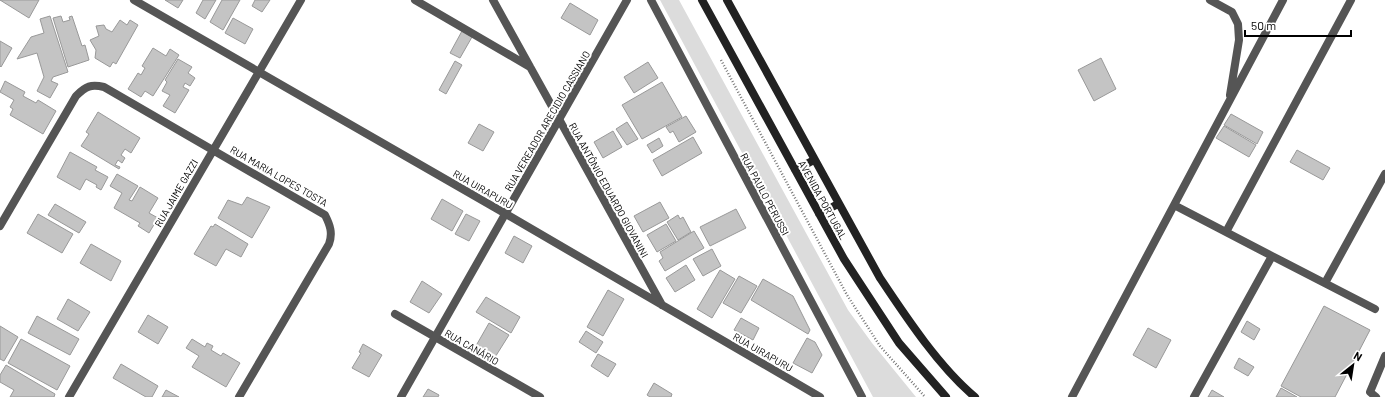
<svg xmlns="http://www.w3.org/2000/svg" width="1385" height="397" viewBox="0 0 1385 397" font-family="Barlow,sans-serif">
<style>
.green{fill:#dcdcdc}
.building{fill:#c4c4c4;stroke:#999}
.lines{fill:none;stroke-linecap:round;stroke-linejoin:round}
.path{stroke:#777;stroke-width:2.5;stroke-dasharray:1 2;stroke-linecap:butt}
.service{stroke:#555;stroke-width:8}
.minor{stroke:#555;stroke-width:8}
.tertiary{stroke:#555;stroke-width:8}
.secondary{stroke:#222;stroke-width:8}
.labels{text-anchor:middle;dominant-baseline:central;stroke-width:4;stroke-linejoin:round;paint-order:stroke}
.street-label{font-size:10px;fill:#000;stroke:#fff}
</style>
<rect width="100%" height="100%" fill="#fff"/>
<path class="green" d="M660 0H679L848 310 872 343 916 397H873Z"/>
<path class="building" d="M0 0H39L29 18Z
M165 0H183L178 8Z
M203 0H216L205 19 196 13Z
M222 0H240L223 30 210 22Z
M255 0H270L262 12 252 6Z
M570 3 598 20 590 35 561 18Z
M50 16 68 72 53 77 51 81 58 84 50 98 37 91 44 77 37 53 17 59 31 37 44 33 40 19Z
M61 16 63 22 70 20 69 17 72 16 82 46 85 45 89 60 68 67 53 18Z
M233 18 253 29 245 44 225 33Z
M120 20 127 25 130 20 138 25 116 64 113 62 110 67 95 58 96 50 90 40 99 36 96 26 104 25 106 29 112 32Z
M462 31 472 37 460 58 450 53Z
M0 41 12 48 1 67 0 66Z
M153 48 166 56 170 49 179 55 153 96 145 91 141 97 128 89 138 73 141 75 145 68 142 66Z
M1101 58 1116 89 1094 101 1078 70Z
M178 59 192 67 188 73 195 78 190 86 185 83 183 87 189 90 175 113 163 106 170 95 162 91 167 82 165 80Z
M455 61 462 65 446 94 439 90Z
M648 62 658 78 634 93 624 77Z
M5 81 25 92 23 96 36 103 38 100 56 111 43 134 10 115 13 109 10 107 14 100 0 92Z
M662 82 682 117 642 139 622 105Z
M98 112 140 138 131 153 125 149 121 155 125 158 122 163 118 160 115 165 120 167 119 169 81 146 89 134 86 132Z
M1231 114 1263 132 1257 144 1224 125Z
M686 116 696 132 679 142 673 131 670 133 666 127Z
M627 122 638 139 627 145 616 129Z
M479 124 494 132 483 151 468 143Z
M1224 126 1256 145 1249 157 1216 138Z
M613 131 622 147 603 158 594 142Z
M693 137 702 153 662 176 653 160Z
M659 138 663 146 652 153 647 145Z
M1297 150 1330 168 1323 180 1290 162Z
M70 152 97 167 95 170 108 177 101 190 96 187 97 185 86 179 80 190 57 177Z
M117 174 138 186 129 200 132 201 140 187 158 198 149 213 158 218 149 233 138 226 140 223 114 208 122 193 110 186Z
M247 197 270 207 252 238 218 218 228 200 242 205Z
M442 199 463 211 452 231 431 219Z
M660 202 669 218 643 232 634 216Z
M55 204 86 222 79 233 48 215Z
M736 209 746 228 710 246 700 227Z
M38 214 73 234 62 253 27 233Z
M466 214 480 221 469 241 455 234Z
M678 215 680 219 683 217 691 232 678 240 667 222Z
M215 224 248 244 241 257 226 249 216 266 194 254 211 226 213 227Z
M666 224 676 241 657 252 647 235Z
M694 231 704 248 665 271 659 261 663 258 660 252Z
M514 236 532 246 523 263 505 253Z
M91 244 121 261 111 281 80 263Z
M712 249 721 266 703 276 693 259Z
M686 265 695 280 675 292 666 278Z
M720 270 735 279 712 318 697 309Z
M739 276 757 286 741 313 723 303Z
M763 279 793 296 810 330 808 334 751 300Z
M422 281 442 294 429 313 410 302Z
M608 290 624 299 603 336 587 327Z
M486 297 520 317 511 333 476 312Z
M68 299 90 312 78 331 57 319Z
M1324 306 1370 330 1335 397H1301L1281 386Z
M148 315 168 327 158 344 138 332Z
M37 316 79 339 70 355 28 333Z
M741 318 759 328 753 340 734 330Z
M1247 321 1260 329 1254 340 1241 332Z
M489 323 509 335 492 362 473 351Z
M0 326 18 337 4 361 0 359Z
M1148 328 1171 340 1156 368 1133 355Z
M586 331 603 342 596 353 579 342Z
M807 338 815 342 822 355 812 373 793 363Z
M21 339 70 366 57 390 8 363Z
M192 339 205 347 207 343 213 346 211 350 221 356 223 353 240 363 226 387 192 367 199 356 186 348Z
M363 344 382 355 369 377 352 368 361 353 359 352Z
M598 354 616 364 608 377 591 366Z
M1239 358 1254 367 1248 376 1234 368Z
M121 364 158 386 152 397H146L113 378Z
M6 365 55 394 54 397H10L14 390 0 382V375Z
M654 383 672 394 671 397H650L647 395Z
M1281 388 1297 397H1276Z
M428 389 439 395 438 397H423Z
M166 390 179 397H162Z
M1212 390 1224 397H1208Z"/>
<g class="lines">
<path class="path" d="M721 60 847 295 880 346 925 397"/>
<path class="service" d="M1376 397 1370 392 1385 356"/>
<path class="minor" d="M415 0 530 67
M493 0 662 305
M651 0 862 397
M1210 0 1232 12 1238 24 1239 40 1230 95
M1174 205 1272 256 1194 397
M506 214 820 397
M0 226 76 96C86 86 91 84 104 87L325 215C330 225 333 233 329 244L239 397
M1226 232 1351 0
M1272 256 1375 309
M1325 283 1385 174
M395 314 540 397
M69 397 301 0
M1072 397 1283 0"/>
<path class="tertiary" d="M134 0 506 214
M401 397 627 0"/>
<path class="secondary" d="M702 0 844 259 899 343 946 397
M727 0 880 278C906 317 939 367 975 397
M795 170 814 160
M819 214 838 204"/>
</g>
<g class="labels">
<g class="street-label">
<text transform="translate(547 121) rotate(-60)">RUA VEREADOR ARECIDIO CASSIANO</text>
<text transform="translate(279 176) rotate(30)">RUA MARIA LOPES TOSTA</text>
<text transform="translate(483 189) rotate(30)">RUA UIRAPURU</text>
<text transform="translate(609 190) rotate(61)">RUA ANTÔNIO EDUARDO GIOVANINI</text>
<text transform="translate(176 193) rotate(-60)">RUA JAIME GAZZI</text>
<text transform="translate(765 194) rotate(62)">RUA PAULO PERUSSI</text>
<text transform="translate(823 200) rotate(61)">AVENIDA PORTUGAL</text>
<text transform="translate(472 347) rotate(30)">RUA CANÁRIO</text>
<text transform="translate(763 352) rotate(30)">RUA UIRAPURU</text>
</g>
</g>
<g transform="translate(1353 365) rotate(30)" stroke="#ffffff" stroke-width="3" paint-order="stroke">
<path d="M0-3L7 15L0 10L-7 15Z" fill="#000000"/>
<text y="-6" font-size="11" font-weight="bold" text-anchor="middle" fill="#000000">N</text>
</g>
<path d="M1245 30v6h106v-6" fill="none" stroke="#000000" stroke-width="2"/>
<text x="1251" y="30" font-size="12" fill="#000000" stroke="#ffffff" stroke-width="3" paint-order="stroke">50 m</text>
</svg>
